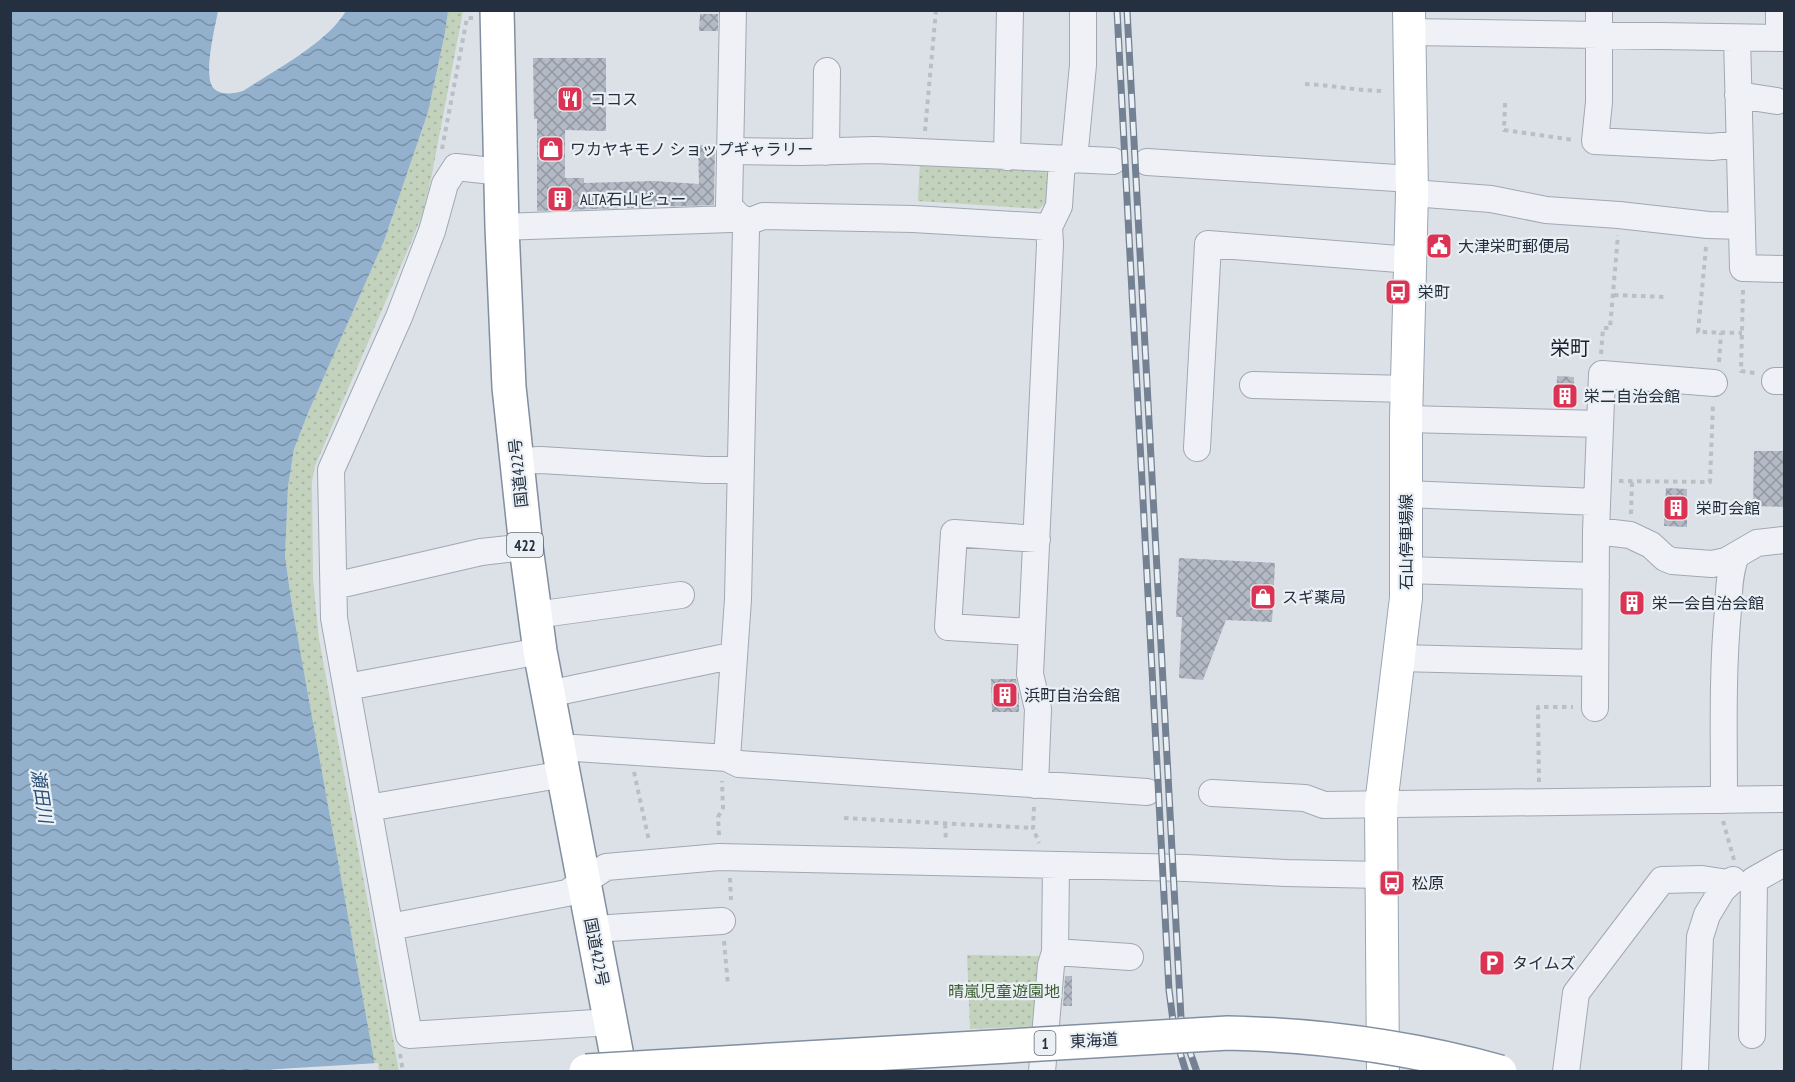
<svg xmlns="http://www.w3.org/2000/svg" width="1795" height="1082" viewBox="0 0 1795 1082" font-family="'PT Sans Narrow','Noto Sans JP',sans-serif">
<style>
.park{fill:url(#park-dots)}
.water{fill:url(#water-waves)}
.pier{fill:#dce1e8}
.building{fill:url(#building-cross-hatch)}
.lines{fill:none;stroke-linecap:round;stroke-linejoin:round}
.minor-casing{stroke:#a1a8b2;stroke-width:28}
.major-casing{stroke:#9aa6b4;stroke-width:34}
.highway-casing{stroke:#828fa0;stroke-width:36}
.path{stroke:#babfc6;stroke-width:4;stroke-dasharray:4.5 4.5;stroke-linecap:butt}
.minor{stroke:#eff1f6;stroke-width:26}
.major{stroke:#fff;stroke-width:32}
.highway{stroke:#fff;stroke-width:33}
.rail-casing{stroke:#748193;stroke-width:7}
.rail{stroke:#ebf0f5;stroke-width:4.5;stroke-dasharray:14;stroke-linecap:butt}
.highway-bridge-casing{stroke:#828fa0;stroke-width:36;stroke-linecap:butt}
.highway-bridge{stroke:#fff;stroke-width:33}
.labels{text-anchor:middle;dominant-baseline:central;stroke-width:4.5;stroke-linejoin:round;paint-order:stroke}
.shield{fill:#ebf0f5;stroke:#606976;stroke-width:1.5}
.shield-label{font-size:15px;font-weight:bold;fill:#242f3f}
.poi-label{font-size:16px;fill:#242f3f;stroke:#ebf0f5;text-anchor:start}
.street-label{font-size:16px;fill:#242f3f;stroke:#ebf0f5}
.park-label{font-size:16px;fill:#3a5c30;stroke:#ebf0f5}
.water-label{font-size:18px;font-style:italic;fill:#2b5076;stroke:#ebf0f5}
.quarter-label{font-size:20px;fill:#172030;stroke:#ebf0f5}
</style>
<defs>
<pattern id="park-dots" width="8" height="8" patternUnits="userSpaceOnUse" patternTransform="scale(1.5)"><rect width="8" height="8" fill="#c3d2bc"/><path d="M2 2h.1M6 6h.1" fill="none" stroke="#a7b5a3" stroke-width="1.8" stroke-linecap="round"/></pattern>
<pattern id="water-waves" width="16" height="10" patternUnits="userSpaceOnUse" patternTransform="scale(1.5)"><rect width="16" height="10" fill="#93b1cc"/><path d="M0 5q4-4 8 0t8 0" fill="none" stroke="#7890a7"/></pattern>
<pattern id="building-cross-hatch" width="8" height="8" patternUnits="userSpaceOnUse" patternTransform="scale(1.5)"><rect width="8" height="8" fill="#b3bac5"/><path d="M0 0l8 8M0 8l8-8" fill="none" stroke="#9198a1"/></pattern>
</defs>
<rect width="100%" height="100%" fill="#dce1e8"/>
<path class="park" d="M448 11H463L431 179 422 215 412 240 315 466 312 482 313 579 319 639 399 1071 376 1072 292 606 285 556 288 487 294 449 308 413 384 241 428 112 445 33Z
M920 159 1039 166 1053 179 1052 198 1039 209 918 201Z
M967 955 1041 956 1038 1026 970 1029Z"/>
<path class="water" d="M10 11H218C215 27 204 72 212 86 218 96 233 94 243 91 275 70 327 43 346 11H448L445 33 428 112 384 241 308 413 294 449 288 487 285 556 292 606 376 1071H11Z"/>
<path class="pier" d="M378 1063 379 1072 247 1071Z"/>
<path class="building" d="M700 14H718V31H699Z
M533 58H606V131L565 130V178H584V183L654 181 699 184 698 145H715L714 205 537 211V119H534Z
M1557 376 1574 377 1573 408H1556Z
M1754 451H1785V507L1753 506Z
M1666 488 1687 489V527L1664 526Z
M1179 558 1275 563 1272 622 1226 620 1203 680 1179 678 1182 617H1176Z
M991 679H1016L1019 694V712H992Z
M1065 976H1072V1006H1063Z"/>
<g class="lines">
<g class="minor-casing">
<path id="minor" d="M733 10 729 206 738 216 748 222
M1599 10V102L1595 141 1712 147 1739 144
M1409 32 1784 38
M1737 38 1743 268 1784 269
M1779 38V10
M1738 95 1777 101
M730 151 802 152 875 150 1113 161
M826 152 827 71
M1007 157 1010 10
M1074 160 1083 65V10
M1147 162 1412 179
M501 172 456 167 445 184 432 231 399 317 331 470 334 618 409 1035 611 1022
M1412 193 1491 199 1546 210 1619 215 1708 225 1742 226
M502 227 731 219 738 216
M1049 227 1059 206 1062 160
M1775 381H1784
M1253 385 1407 389
M1406 419 1600 424
M1197 448 1208 244 1411 260
M516 461 541 460 706 470H740
M1406 494 1597 502
M1596 531 1630 535 1651 545 1665 558 1672 561 1712 564 1726 561 1757 543 1784 540
M1406 570 1596 576
M334 586 481 552 526 547
M535 615 681 595
M1032 632 948 627 954 533 1037 539
M1399 658 1595 663
M347 687 540 651
M548 694 721 658H734
M1595 708 1596 531 1602 374 1714 383
M559 749 575 748 727 758 739 764 1147 792
M727 758 738 599 746 229 748 222 763 216 913 219 1049 227 1050 244 1030 674 1038 709 1035 785
M1212 793 1305 798 1324 805 1784 799
M1724 800C1724 737 1722 673 1728 610 1729 593 1729 572 1736 556
M368 808 564 774
M390 927 567 893 606 867 719 857 1186 868 1286 873 1381 875
M593 929 722 921
M1055 952 1130 957
M1752 1035 1754 880 1784 863
M1042 1072 1051 965 1055 952 1056 866
M1566 1072 1576 993 1662 880 1702 879 1728 883
M1695 1072 1700 937 1707 915 1722 890 1733 880"/>
</g>
<g class="major-casing">
<path id="major" d="M1383 1072 1381 805 1406 598V419L1412 193 1409 10"/>
</g>
<g class="highway-casing">
<path id="highway" d="M497 10 502 227 509 387 526 547 540 651 620 1072"/>
</g>
<path class="path" d="M1305 84C1332 85 1358 91 1385 91
M1505 103 1504 130 1574 140
M925 131 936 10
M442 149 467 18H473
M1706 247 1698 332 1742 333
M1743 290 1741 371 1755 373
M1614 295 1665 297
M1601 354 1603 328H1610L1618 235
M1719 362 1721 333
M1619 481 1710 482 1713 404
M1631 514 1632 481
M634 772 649 841
M1539 782 1538 707H1573
M1034 807 1033 828 1039 843
M844 818 1033 828
M1723 821 1734 860
M945 824 946 841
M719 835 718 817 723 808 722 781
M730 878 731 900
M724 941 728 985
M400 1054 403 1072"/>
<use href="#minor" class="minor"/>
<use href="#major" class="major"/>
<use href="#highway" class="highway"/>
<g class="rail-casing">
<path id="rail" d="M1117 10 1169 990 1175 1036 1186 1072
M1127 10 1181 1018 1184 1035 1197 1072"/>
</g>
<use href="#rail" class="rail"/>
<g class="highway-bridge-casing">
<path id="highway-bridge" d="M586 1071 1228 1033C1321 1035 1410 1047 1500 1072"/>
</g>
<use href="#highway-bridge" class="highway-bridge"/>
</g>
<defs>
<g id="restaurant-square" transform="scale(1.35)"><rect x="-9" y="-9" width="18" height="18" rx="4" fill="#da3353" stroke="#ebf0f5"/><path d="M-5-6h1v4h1v-4h1v4h1v-4h1v5L-1.5 .5V6h-2V.5L-5-1ZM5-6V6H3V1.5H1.5Q1.5-4 5-6Z" fill="#fff"/></g>
<g id="shop-square" transform="scale(1.35)"><rect x="-9" y="-9" width="18" height="18" rx="4" fill="#da3353" stroke="#ebf0f5"/><path d="M-5-2.5h2.3a2.7 3.5 0 0 1 5.4 0H5L5.5 6h-11ZM-1.5-2.5h3a1.5 2.3 0 0 0-3 0Z" fill="#fff"/></g>
<g id="building-square" transform="scale(1.35)"><rect x="-9" y="-9" width="18" height="18" rx="4" fill="#da3353" stroke="#ebf0f5"/><path d="M-4-6H4V6H1V3H-1V6H-4ZM-2.5-4.3h1.7v1.8h-1.7ZM.8-4.3h1.7v1.8H.8ZM-2.5-1h1.7V.8h-1.7ZM.8-1h1.7V.8H.8Z" fill="#fff"/></g>
<g id="civic-square" transform="scale(1.35)"><rect x="-9" y="-9" width="18" height="18" rx="4" fill="#da3353" stroke="#ebf0f5"/><path d="M-.6-6.5H3V-4.5H.6V-3L4-1V1h2V6H-6V1h2V-1L-.6-3ZM-1.2 2.5V6h2.4V2.5Z" fill="#fff"/></g>
<g id="bus-square" transform="scale(1.35)"><rect x="-9" y="-9" width="18" height="18" rx="4" fill="#da3353" stroke="#ebf0f5"/><path d="M-5-6H5V4H4V6H2V4H-2V6H-4V4H-5ZM-3.5-4V0h7V-4ZM-3.5 1.2v1.5H-2V1.2ZM2 1.2v1.5H3.5V1.2Z" fill="#fff"/></g>
<g id="parking-square" transform="scale(1.35)"><rect x="-9" y="-9" width="18" height="18" rx="4" fill="#da3353" stroke="#ebf0f5"/><path d="M-3.5-5.5H1a3.5 3.5 0 0 1 0 7H-1V5.5H-3.5ZM-1-3.4V-.6H.8a1.4 1.4 0 0 0 0-2.8Z" fill="#fff"/></g>
</defs>
<g fill-rule="evenodd">
<use href="#restaurant-square" x="570" y="99"/>
<use href="#shop-square" x="551" y="149"/>
<use href="#building-square" x="560" y="199"/>
<use href="#civic-square" x="1439" y="246"/>
<use href="#bus-square" x="1398" y="292"/>
<use href="#building-square" x="1565" y="396"/>
<use href="#building-square" x="1676" y="508"/>
<use href="#shop-square" x="1263" y="597"/>
<use href="#building-square" x="1632" y="603"/>
<use href="#building-square" x="1005" y="695"/>
<use href="#bus-square" x="1392" y="883"/>
<use href="#parking-square" x="1492" y="963"/>
</g>
<g class="labels">
<g class="shield">
<rect x="507" y="533" width="36" height="24" rx="4.5"/>
<rect x="1034.5" y="1031" width="21" height="24" rx="4.5"/>
</g>
<g class="shield-label">
<text x="525" y="545">422</text>
<text x="1045" y="1043">1</text>
</g>
<g class="poi-label">
<text x="590" y="99">ココス</text>
<text x="570" y="149">ワカヤキモノ ショップギャラリー</text>
<text x="580" y="199">ALTA石山ビュー</text>
<text x="1458" y="246">大津栄町郵便局</text>
<text x="1418" y="292">栄町</text>
<text x="1584" y="396">栄二自治会館</text>
<text x="1696" y="508">栄町会館</text>
<text x="1282" y="597">スギ薬局</text>
<text x="1652" y="603">栄一会自治会館</text>
<text x="1024" y="695">浜町自治会館</text>
<text x="1412" y="883">松原</text>
<text x="1512" y="963">タイムズ</text>
</g>
<g class="street-label">
<text transform="translate(518 473) rotate(-96)">国道422号</text>
<text transform="translate(1406 542) rotate(-90)">石山停車場線</text>
<text transform="translate(597 952) rotate(79)">国道422号</text>
<text transform="translate(1094 1040) rotate(-3)">東海道</text>
</g>
<g class="park-label">
<text x="1004" y="991">晴嵐児童遊園地</text>
</g>
<g class="water-label">
<text transform="translate(42 796) rotate(81)">瀬田川</text>
</g>
<g class="quarter-label">
<text x="1570" y="348">栄町</text>
</g>
</g>
<rect width="1795" height="1082" fill="none" stroke="#242f3f" stroke-width="24"/>
</svg>
